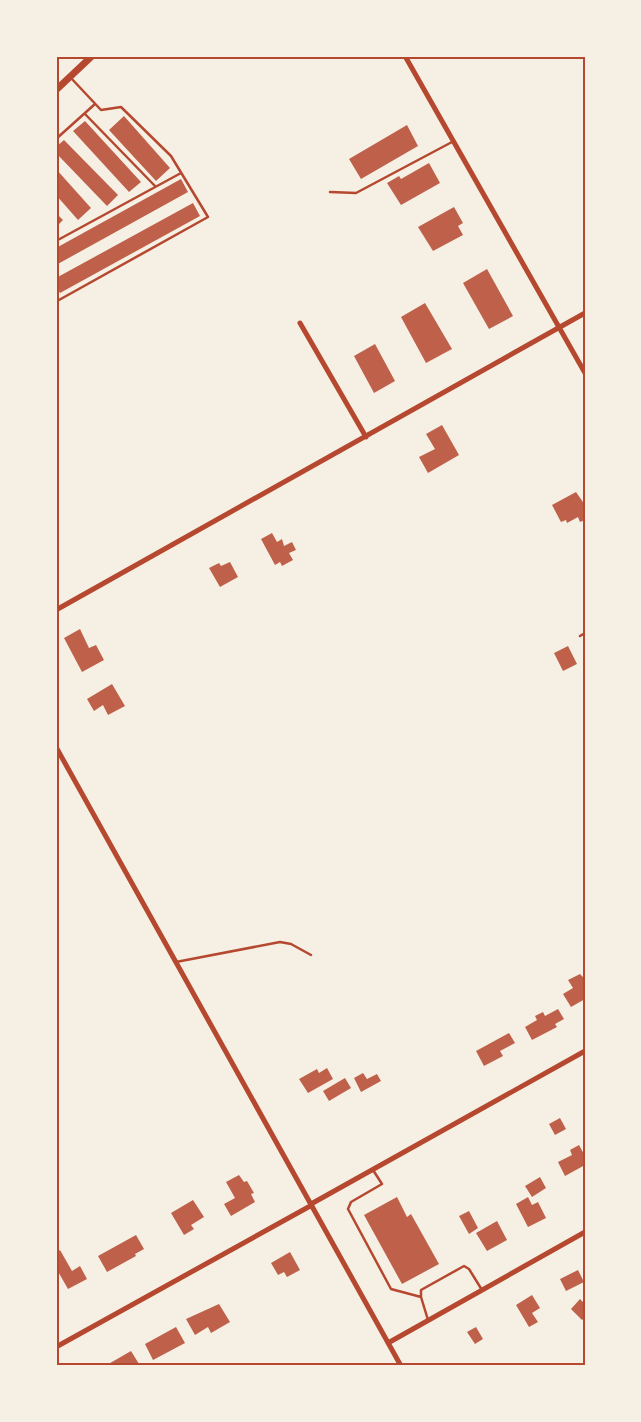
<svg xmlns="http://www.w3.org/2000/svg" width="641" height="1422" viewBox="0 0 641 1422" font-family="'Asap Condensed',sans-serif">
<style>
.building{fill:#bf614a}
.lines{fill:none;stroke-linecap:round;stroke-linejoin:round}
.service{stroke:#b5482f;stroke-width:2.5}
.minor{stroke:#b5482f;stroke-width:5}
.secondary{stroke:#b5482f;stroke-width:7}
.neatline{fill:none;stroke:#b5482f;stroke-width:2}
</style>
<rect width="100%" height="100%" fill="#f6efe4"/>
<path class="building" d="M124 116 170 168 156 181 109 130Z
M85 121 141 182 129 192 73 131Z
M407 125 418 146 361 179 349 159Z
M64 140 118 195 107 206 56 153V147Z
M429 163 440 183 401 205 387 183 399 176 401 179Z
M56 169 91 208 78 220 56 195Z
M181 179 188 192 56 265V248Z
M193 203 200 216 60 293 56 287V278Z
M454 207 463 223 458 226 463 235 433 251 418 227Z
M56 213 63 220 56 227Z
M487 269 513 316 489 329 463 283Z
M425 303 452 349 426 363 401 317Z
M375 344 395 381 374 393 354 356Z
M442 425 459 455 428 473 419 457 435 449 426 434Z
M576 492 585 505V520L580 522 578 517 567 523 566 520 561 522 552 505Z
M272 533 277 542 282 539 284 546 292 542 296 550 289 553 293 560 282 566 280 562 275 565 261 539Z
M230 562 238 577 220 587 209 568 219 563 221 566Z
M80 629 89 648 96 645 104 660 82 672 64 638Z
M568 646 577 664 563 671 554 653Z
M112 684 125 706 108 715 103 705 94 711 87 699Z
M580 974 585 979V999L571 1007 563 994 573 988 568 980Z
M558 1009 564 1019 555 1024 557 1027 532 1040 525 1027 537 1020 535 1016 543 1012 545 1016Z
M509 1033 515 1043 500 1051 503 1056 484 1066 476 1051Z
M327 1068 333 1079 308 1093 299 1079 317 1069 319 1073Z
M363 1073 367 1079 377 1074 381 1081 361 1092 354 1078Z
M345 1078 351 1088 329 1101 323 1091Z
M560 1118 566 1129 555 1135 549 1124Z
M579 1145 585 1156V1165L565 1176 558 1162 572 1155 570 1150Z
M239 1175 244 1182 247 1181 254 1193 251 1194 255 1202 231 1216 224 1204 235 1198 226 1182Z
M540 1177 546 1188 532 1197 525 1186Z
M397 1197 407 1217 411 1214 439 1264 402 1284 364 1215Z
M528 1197 532 1205 538 1202 546 1218 528 1227 516 1204Z
M193 1200 204 1217 191 1225 194 1229 184 1235 171 1213Z
M469 1211 478 1228 469 1234 459 1216Z
M497 1221 507 1240 487 1251 476 1233Z
M136 1235 144 1249 135 1254 136 1256 107 1272 98 1256Z
M60 1250 72 1271 80 1266 87 1279 68 1289 56 1268V1253Z
M290 1252 300 1270 287 1277 284 1272 278 1275 271 1263Z
M578 1270 584 1282 566 1291 560 1279Z
M532 1295 540 1308 532 1313 538 1322 529 1327 516 1305Z
M580 1299 585 1304V1317L582 1320 571 1309Z
M219 1304 230 1322 211 1333 208 1327 195 1335 186 1319Z
M176 1327 185 1343 153 1360 145 1344Z
M476 1327 483 1339 475 1344 467 1332Z
M131 1351 139 1364 136 1366H105Z"/>
<g class="lines">
<path class="service" d="M85 114 155 186
M56 139 95 104
M330 192 356 193 452 142
M56 241 181 173
M56 297 59 300 208 217 171 156 121 107 101 110 71 78
M580 636 585 633
M176 962 280 942 291 944 311 955
M373 1170 382 1184 351 1202 348 1209 391 1289 421 1297
M428 1320 421 1297V1290L464 1266 469 1269 482 1290"/>
<path class="minor" d="M405 56 585 373
M300 323 366 437
M56 610 585 313
M56 747 401 1366
M311 1204 585 1051
M388 1343 585 1232
M56 1347 312 1205"/>
<path class="secondary" d="M56 90 92 56"/>
</g>
<rect width="641" height="1422" fill="none" stroke="#f6efe4" stroke-width="115"/>
<rect x="58" y="58" width="526" height="1306" class="neatline"/>
</svg>
